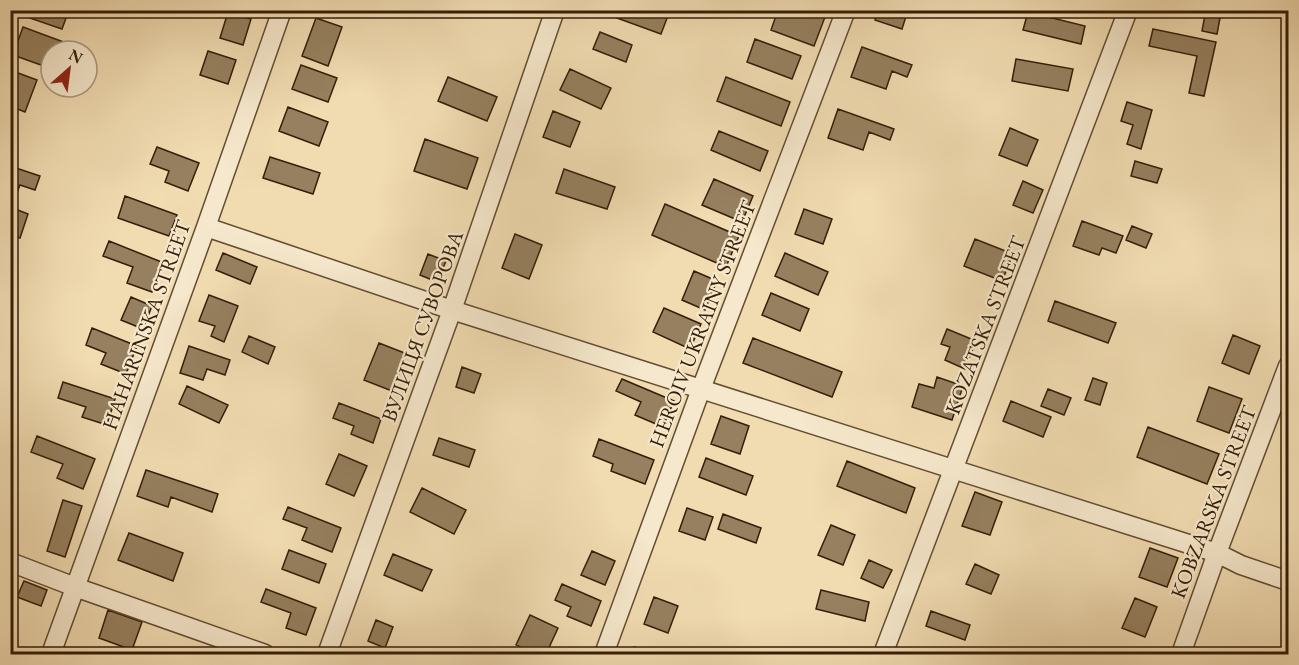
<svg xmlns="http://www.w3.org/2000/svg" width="1299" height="665" viewBox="0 0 1299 665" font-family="'EB Garamond',serif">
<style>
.building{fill:#96805f;stroke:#341e07;stroke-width:1.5}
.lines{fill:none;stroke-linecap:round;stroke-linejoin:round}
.street-casing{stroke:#634d32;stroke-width:21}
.street{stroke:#f6e8cc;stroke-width:18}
.labels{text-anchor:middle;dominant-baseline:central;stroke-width:4.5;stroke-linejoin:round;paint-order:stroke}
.street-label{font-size:21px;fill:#341e07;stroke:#f6e8cc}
</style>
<rect width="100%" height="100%" fill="#f1dbb1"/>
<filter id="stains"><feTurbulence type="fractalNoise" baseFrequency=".00333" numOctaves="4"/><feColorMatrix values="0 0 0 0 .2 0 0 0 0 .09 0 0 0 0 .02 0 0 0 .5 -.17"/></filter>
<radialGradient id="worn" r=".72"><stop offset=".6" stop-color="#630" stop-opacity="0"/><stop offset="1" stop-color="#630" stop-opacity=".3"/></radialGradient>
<path class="building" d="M26 10H69L62 29 24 16Z
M595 10H662L669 13 661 34Z
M778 10H808L825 17 814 46 771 30Z
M878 10H908L902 29 875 20Z
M228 12 251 19 243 45 220 38Z
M1028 12 1085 26 1081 44 1023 30Z
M1205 15 1220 18 1217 34 1202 31Z
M316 18 342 27 328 66 302 56Z
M23 27 69 44 67 51H51V56L46 54 41 65 13 55Z
M1153 29 1216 42 1204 96 1189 93 1197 56 1149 46Z
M600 32 632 45 626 62 593 49Z
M755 39 801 56 792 79 747 62Z
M862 47 912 65 907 77 892 71 886 89 851 77Z
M208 51 236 60 228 84 200 75Z
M1016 59 1073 69 1068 91 1012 81Z
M301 65 337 78 328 102 292 89Z
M570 69 611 88 601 109 560 90Z
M10 70 37 80 25 112 10 106Z
M448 77 497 97 487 121 438 101Z
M726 77 790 102 781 126 717 101Z
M1127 102 1152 110 1141 149 1127 144 1133 125 1121 121Z
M288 107 328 122 319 146 279 131Z
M838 109 894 129 890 140 869 132 863 150 828 138Z
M553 111 580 122 570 147 543 137Z
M1010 128 1038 140 1027 166 999 155Z
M719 131 768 151 760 171 711 150Z
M425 139 478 158 467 189 414 171Z
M157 147 199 163 188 191 165 182 169 171 150 164Z
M270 157 320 173 313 194 263 178Z
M1135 161 1162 169 1157 183 1131 176Z
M10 166 40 176 35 190 20 185 16 195 10 193Z
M564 169 615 187 607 209 556 193Z
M714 179 753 196 742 222 702 205Z
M1023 181 1043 190 1033 213 1013 205Z
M125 196 177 215 169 236 118 218Z
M665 204 739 236 726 267 652 235Z
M10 207 28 214 20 238 10 235Z
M804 209 832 219 823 244 795 234Z
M1082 221 1123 236 1116 253 1102 248 1099 255 1073 246Z
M1132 226 1152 234 1146 248 1126 240Z
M515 234 542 245 529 279 502 268Z
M975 239 1013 254 1002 281 964 266Z
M109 241 164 263 152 292 127 283 133 267 103 256Z
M223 253 257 267 250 284 216 270Z
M785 253 828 272 818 295 775 276Z
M428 254 446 261 437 282 420 275Z
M694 271 717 281 705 310 682 300Z
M771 293 809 309 800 331 762 315Z
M209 295 238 306 224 342 211 336 215 326 199 321Z
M131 297 152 306 143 329 121 320Z
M1055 301 1116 323 1108 343 1048 321Z
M664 308 701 324 690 349 653 332Z
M92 328 137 346 126 374 101 364 106 353 86 345Z
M947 329 976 341 965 369 945 360 950 347 941 344Z
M1233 335 1260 346 1249 374 1222 363Z
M249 336 275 347 268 364 242 352Z
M753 338 842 372 832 397 743 363Z
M379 343 407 354 392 391 364 380Z
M189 346 230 360 225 375 207 369 203 380 180 373Z
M462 367 481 374 474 393 456 387Z
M937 377 963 386 952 420 912 407 919 384 934 388Z
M1093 378 1107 383 1100 405 1085 400Z
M622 379 674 401 663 427 635 415 641 402 616 391Z
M63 382 115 399 107 425 82 417 86 407 58 398Z
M187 386 228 405 219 423 179 404Z
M1209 387 1242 399 1229 433 1197 421Z
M1048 389 1071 398 1064 415 1041 406Z
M1011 401 1051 417 1043 437 1003 421Z
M339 403 381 419 373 443 351 434 354 426 333 418Z
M721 416 749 426 740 454 711 444Z
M1148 427 1219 454 1207 484 1137 457Z
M37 436 95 459 83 489 57 478 63 464 31 452Z
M439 438 475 450 469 467 433 455Z
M599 439 654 460 645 484 611 471 613 464 593 456Z
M339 454 367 466 354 496 326 484Z
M706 458 753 476 746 495 699 477Z
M847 461 915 488 906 513 837 486Z
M146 470 218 494 212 512 171 497 168 507 137 496Z
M422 488 466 510 454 534 410 512Z
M975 492 1002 502 990 535 962 526Z
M63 500 82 506 65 557 47 551Z
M288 507 341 528 332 552 302 540 307 528 283 519Z
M687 508 713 517 705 540 679 531Z
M723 514 761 528 756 543 718 529Z
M831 525 855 535 843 565 818 555Z
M129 533 183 553 173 581 118 560Z
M1150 548 1178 558 1167 587 1139 577Z
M289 550 326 564 319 583 282 569Z
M592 551 615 561 605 585 581 575Z
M393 554 432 570 422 591 384 575Z
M869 560 892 570 883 588 861 578Z
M975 564 999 575 991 594 966 584Z
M24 581 47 590 41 606 17 597Z
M562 584 601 601 591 626 567 616 571 607 555 600Z
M266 589 316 608 306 635 286 628 291 613 261 602Z
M821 590 869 602 865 621 816 609Z
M654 597 678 606 668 633 644 624Z
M1135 598 1157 607 1145 637 1122 628Z
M108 610 142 622 132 650 99 638Z
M931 611 970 625 965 640 926 626Z
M530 615 558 628 546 654H536L516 645Z
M376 620 393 627 385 648 368 641Z
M10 645 28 654H10Z
M634 647 656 654H631Z"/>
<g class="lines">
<g class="street-casing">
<path id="street" d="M206 227 452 310 1217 553 1241 565 1288 581
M10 562 75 587 265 654
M51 654 206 227 282 10
M327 654 452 310 555 10
M604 654 701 389 846 10
M883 654 1128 10
M1181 654 1217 553 1288 366"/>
</g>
<use href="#street" class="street"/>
</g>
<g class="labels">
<g class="street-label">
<text transform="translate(702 324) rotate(-69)">HEROIV UKRAINY STREET</text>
<text transform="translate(146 325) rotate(-70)">HAHARINSKA STREET</text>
<text transform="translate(985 325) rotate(-69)">KOZATSKA STREET</text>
<text transform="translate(422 326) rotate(-70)">ВУЛИЦЯ СУВОРОВА</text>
<text transform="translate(1213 502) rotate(-69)">KOBZARSKA STREET</text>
</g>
</g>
<rect width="1299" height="665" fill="none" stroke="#f1dbb1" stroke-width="36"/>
<rect x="12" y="12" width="1275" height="641" fill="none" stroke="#341e07" stroke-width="3"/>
<rect x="18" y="18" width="1263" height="629" fill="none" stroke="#341e07" stroke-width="1.5"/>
<g transform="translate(69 69) rotate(28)"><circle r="28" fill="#f6e8cc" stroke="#a8977d" stroke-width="1.5"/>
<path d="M0-4.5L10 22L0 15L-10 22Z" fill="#8f2418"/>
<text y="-9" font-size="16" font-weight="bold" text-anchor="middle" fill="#341e07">N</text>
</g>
<rect width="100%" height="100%" filter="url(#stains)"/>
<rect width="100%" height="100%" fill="url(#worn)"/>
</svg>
